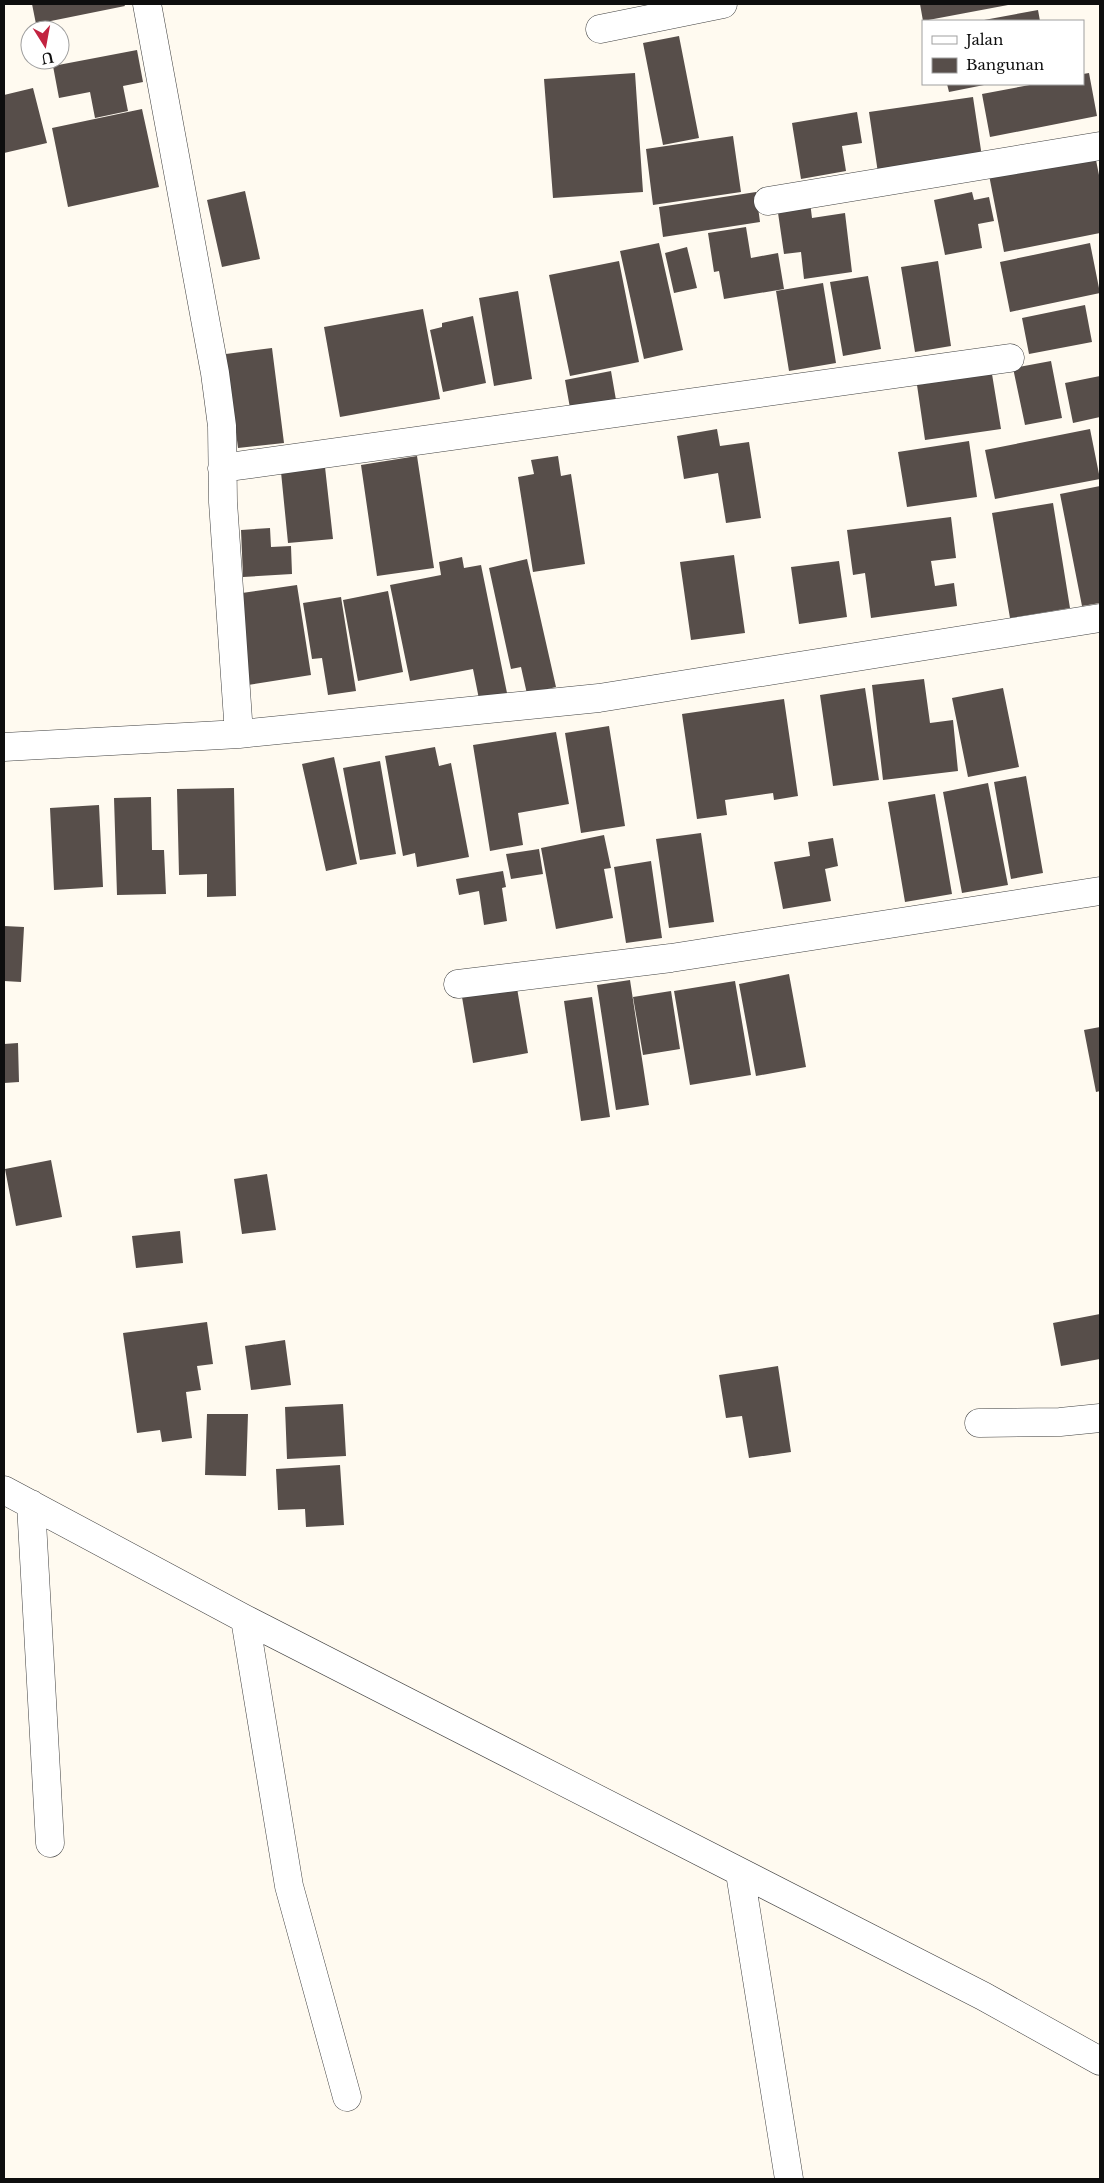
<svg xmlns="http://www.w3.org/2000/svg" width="1104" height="2183" viewBox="0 0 1104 2183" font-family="'Libre Baskerville',serif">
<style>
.building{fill:#574e4a}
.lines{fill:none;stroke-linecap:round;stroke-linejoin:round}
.minor-casing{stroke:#414141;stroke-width:29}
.minor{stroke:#fff;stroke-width:28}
</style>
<rect width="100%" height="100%" fill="#fffaf0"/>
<path class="building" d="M32 4H124L125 6 36 24Z
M920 4H1008V5L923 21Z
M1038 10 1040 21H985L984 20Z
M679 36 699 138 663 145 643 43Z
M137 50 143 82 123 86 128 111 95 118 90 92 59 98 53 66Z
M635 73 643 192 553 198 544 79Z
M1089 73 1097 116 990 137 982 94 1035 84H1083V74Z
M947 84H984V85L949 92Z
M33 88 47 143 4 153V95Z
M973 97 982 157 878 173 869 112Z
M142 109 159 187 68 207 52 128Z
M857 112 862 143 842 146 846 171 801 179 792 123Z
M733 136 741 192 653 205 646 149Z
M1095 155 1100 180V233L1004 252 989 175Z
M245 191 260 259 222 267 207 200Z
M756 192 760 222 663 237 659 207Z
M972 192 974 200 989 197 994 221 978 224 982 248 945 255 934 200Z
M810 202 812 218 845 213 852 272 804 279 801 252 784 254 777 206Z
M746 227 751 258 778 253 784 289 724 299 719 271 714 272 708 233Z
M659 243 683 350 644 359 620 251Z
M1090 243 1100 293 1010 312 1000 262Z
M687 247 697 288 674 293 665 253Z
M619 261 639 362 570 376 549 275Z
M938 261 951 346 915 352 901 267Z
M868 276 881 349 843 356 830 282Z
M823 283 836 363 789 371 776 291Z
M518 291 532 379 494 386 479 298Z
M1085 305 1092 342 1029 354 1022 318Z
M423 309 440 399 340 417 324 327Z
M473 316 486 383 443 392 430 330 442 327V323Z
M272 348 284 443 238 448 226 354Z
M1051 361 1062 418 1025 425 1013 368Z
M611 371 616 400 570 408 565 380Z
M992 374 1001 429 925 440 917 385Z
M1100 376V417L1073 423 1065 383Z
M717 429 720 446 749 442 761 518 726 523 718 473 684 479 677 436Z
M1090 429 1100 479 995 499 985 450Z
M969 441 977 497 907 507 898 452Z
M417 456 434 568 377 576 361 465Z
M558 456 561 476 571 474 585 564 533 572 518 477 534 474 531 460Z
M325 467 333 539 288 543 281 472Z
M1100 486V603L1082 606 1060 494Z
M1053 503 1070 608 1010 618 992 513Z
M951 517 956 558 931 561 935 586 954 583 957 606 871 618 865 573 853 575 847 530Z
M270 528 271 547 291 546 292 574 243 577 241 530Z
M734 555 745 633 691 640 680 562Z
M462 557 464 568 481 565 507 693 479 699 473 669 410 681 390 585 441 575 439 562Z
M527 559 556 687 527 694 521 667 511 669 489 568Z
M839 561 847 617 799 624 791 567Z
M297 585 311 675 248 685 235 594Z
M388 591 403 672 358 681 343 600Z
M341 597 356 691 328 695 322 658 312 659 303 603Z
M924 679 930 723 953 720 958 771 883 780 872 685Z
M865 688 879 780 833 786 820 695Z
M1003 688 1019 767 968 777 952 698Z
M784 699 798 796 774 800 773 793 725 800 727 815 697 819 682 714Z
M609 726 625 826 581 833 565 733Z
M556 732 569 804 518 813 523 845 490 851 473 745Z
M435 747 439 766 451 763 469 857 417 867 415 853 403 856 385 756Z
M334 757 357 864 326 871 302 764Z
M380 761 396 854 360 860 343 768Z
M1026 776 1043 873 1011 879 994 782Z
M988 783 1008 885 962 893 943 792Z
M234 788 236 896 207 897V874L179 875 177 789Z
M935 794 952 894 905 902 888 802Z
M151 797 152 850H164L166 894 117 895 114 798Z
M99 805 103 887 54 890 50 808Z
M701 833 714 922 669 928 656 839Z
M604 835 611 868 604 869 613 918 556 929 541 848Z
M833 838 838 866 825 869 831 901 783 909 774 862 810 856 808 842Z
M539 849 543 874 511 879 506 854Z
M651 861 662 938 626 943 614 867Z
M503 871 506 887 502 888 507 921 484 925 479 891 459 895 456 879Z
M4 926 24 927 21 982 4 981Z
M789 974 806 1067 756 1076 739 984Z
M630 980 649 1105 616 1110 597 985Z
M735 981 751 1075 690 1085 674 991Z
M517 988 528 1053 473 1063 462 997Z
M671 991 680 1049 643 1055 633 997Z
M592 997 610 1117 581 1121 564 1001Z
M1100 1027V1091L1096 1092 1084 1030Z
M18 1043 19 1082 4 1083V1044Z
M51 1160 62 1217 16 1226 5 1169Z
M267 1174 276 1230 242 1234 234 1179Z
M180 1231 183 1263 136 1268 132 1236Z
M1100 1314V1359L1061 1366 1053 1323Z
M207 1322 213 1364 197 1366 201 1390 186 1392 192 1438 162 1442 160 1430 137 1433 123 1333Z
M285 1340 291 1385 251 1390 245 1346Z
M778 1366 791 1452 749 1458 742 1416 726 1418 719 1375Z
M343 1404 346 1456 287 1459 285 1407Z
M207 1414H248L246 1476 205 1475Z
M340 1465 344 1525 306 1527 305 1509 278 1510 276 1469Z"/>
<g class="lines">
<g class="minor-casing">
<path id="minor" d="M147 4 215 373 222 426 223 502 239 734
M600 29 723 4
M768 201 1100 146
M222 468 1010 358
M4 747 239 734 599 698 1100 618
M458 984 671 958 1100 891
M979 1423 1060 1422 1100 1418
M4 1490 245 1619 983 1996 1100 2061
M31 1504 50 1843
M245 1619 289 1886 347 2097
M740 1873 789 2179"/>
</g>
<use href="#minor" class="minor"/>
</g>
<rect width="1104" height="2183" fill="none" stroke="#0e0e0e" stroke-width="10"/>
<rect x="922" y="20" width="162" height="65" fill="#ffffff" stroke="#9f9f9f"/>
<rect x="932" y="36" width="25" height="8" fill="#ffffff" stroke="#9f9f9f"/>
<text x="966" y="45" font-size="15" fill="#0e0e0e">Jalan</text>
<rect x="932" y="58" width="25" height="15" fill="#574e4a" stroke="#9f9f9f"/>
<text x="966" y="70" font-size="15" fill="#0e0e0e">Bangunan</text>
<g transform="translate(45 45) rotate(169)"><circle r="24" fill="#ffffff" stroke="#9f9f9f"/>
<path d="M0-4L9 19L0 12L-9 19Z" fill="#c22340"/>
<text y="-8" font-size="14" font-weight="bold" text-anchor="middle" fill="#0e0e0e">U</text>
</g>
</svg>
